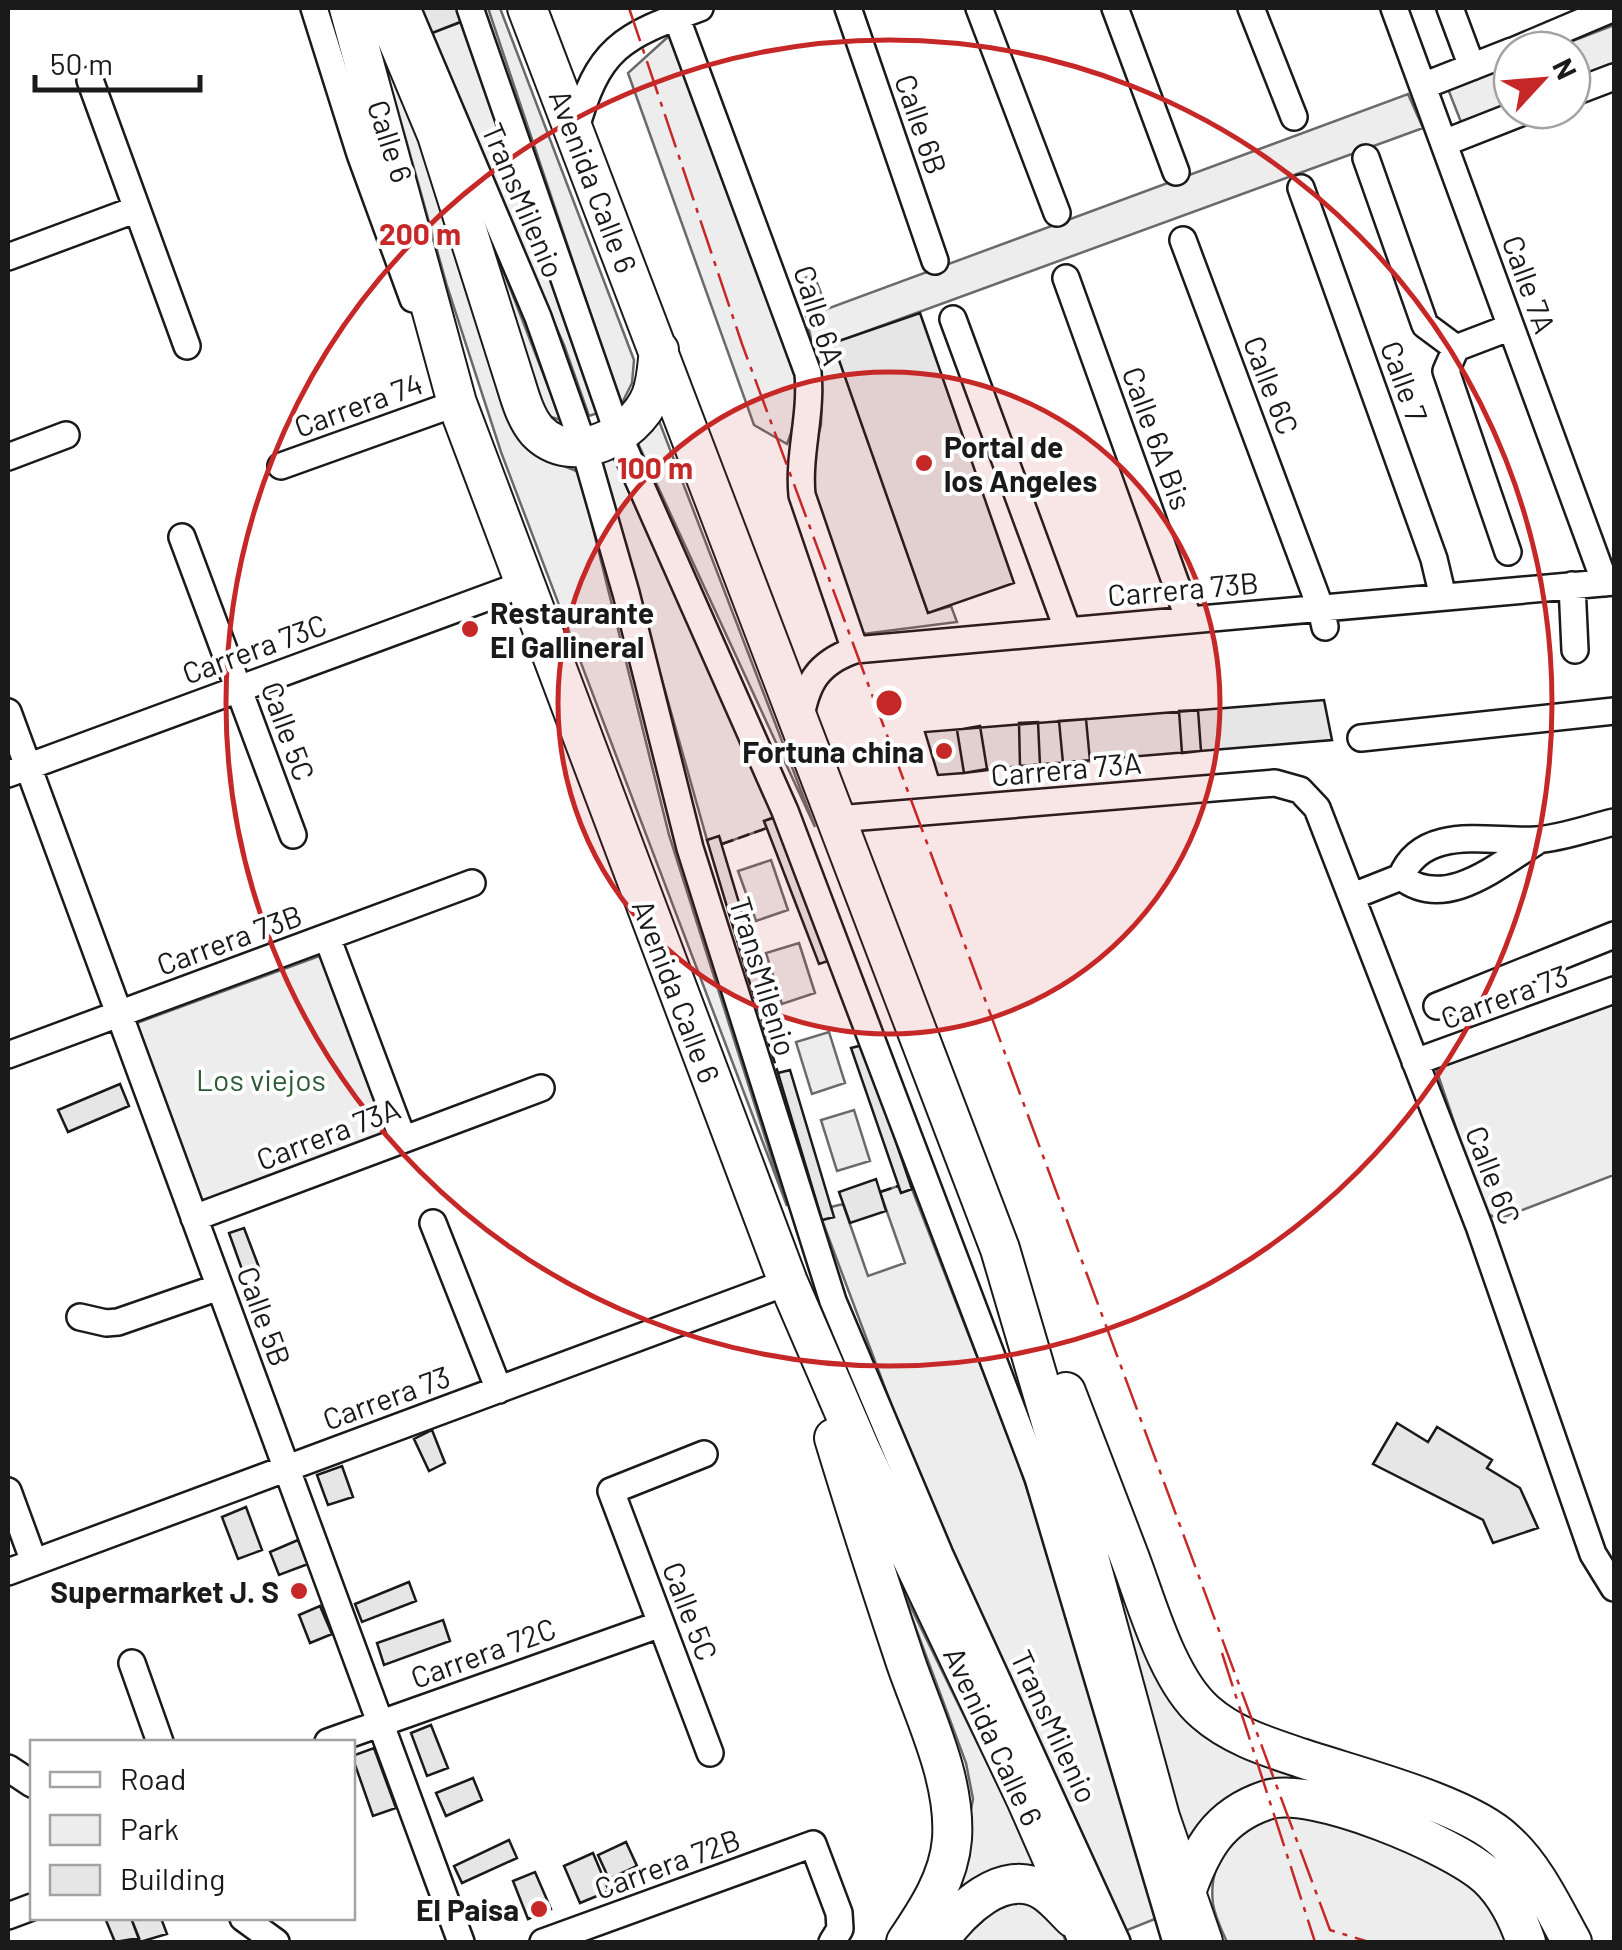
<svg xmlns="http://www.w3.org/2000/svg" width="1622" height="1950" viewBox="0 0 1622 1950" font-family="Barlow,sans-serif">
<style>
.green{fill:#ededed;stroke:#6a6a6a;stroke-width:2.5}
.building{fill:#e6e6e6;stroke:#1a1a1a;stroke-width:2.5}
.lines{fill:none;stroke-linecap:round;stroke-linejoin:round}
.minor-casing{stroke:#1a1a1a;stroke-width:30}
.highway-casing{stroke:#1a1a1a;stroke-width:42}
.minor{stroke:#fff;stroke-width:25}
.highway{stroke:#fff;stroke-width:38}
.fence{stroke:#1a1a1a;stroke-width:2.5;stroke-dasharray:12 5;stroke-linecap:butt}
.power{stroke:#c62828;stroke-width:2.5;stroke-dasharray:35 8 5 8;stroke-linecap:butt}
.ring{fill:none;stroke:#c62828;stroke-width:5}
.poi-dot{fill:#c62828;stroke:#fff;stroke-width:4}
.labels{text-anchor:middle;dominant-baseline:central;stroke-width:8;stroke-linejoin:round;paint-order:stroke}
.street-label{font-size:30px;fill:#1a1a1a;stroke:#fff}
.poi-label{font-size:30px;font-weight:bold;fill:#1a1a1a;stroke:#fff;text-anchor:end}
.park-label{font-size:30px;fill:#2b5a34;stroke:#fff}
.centre{fill:#c62828;stroke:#fff;stroke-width:5}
.ring-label{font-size:30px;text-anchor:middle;font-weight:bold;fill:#c62828;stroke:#fff;stroke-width:8;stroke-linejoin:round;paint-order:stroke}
</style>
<rect width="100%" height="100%" fill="#fff"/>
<path class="green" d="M369 8 546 459 579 472 669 835 787 1206 501 452 447 286Z
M488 8H500L634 360 632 383 621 405Z
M464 21 598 413 589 416 564 345 427 35Z
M1614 25V67L1572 82V50H1549Z
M670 35 791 351C797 383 800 413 787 444L754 425 628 73Z
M1512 64V103L1461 122 1448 89Z
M1408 94 1423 128 834 343 928 613 951 606 957 622 863 634 814 489 813 455 821 425 822 389 798 280 814 275 827 309Z
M483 218 561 420 551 417 536 403Z
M656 413 815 827 635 437Z
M616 456 776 816 764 821 767 828 722 844 719 836 707 840 601 463Z
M771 860 788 910 756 921 738 871Z
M799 943 815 993 782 1004 766 953Z
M322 955 389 1135 201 1204 134 1024Z
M1614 1004V1175L1499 1219 1485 1213 1436 1069Z
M829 1032 845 1083 812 1094 796 1042Z
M854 1110 870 1161 837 1171 821 1120Z
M898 1186 901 1193 912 1189 1018 1462 1076 1637 1160 1917 1125 1931 1019 1697 944 1545 822 1220 833 1217 831 1207 843 1204 868 1276 905 1263 880 1192Z
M1118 1563 1164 1686 1486 1840 1556 1942H1539L1523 1898 1330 1791 1190 1852 1108 1565Z
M899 1583 1043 1877 943 1911 964 1848 973 1799 966 1763Z
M1278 1813H1312L1439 1857 1485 1894 1515 1942H1227C1222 1931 1215 1917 1213 1904 1207 1855 1239 1832 1278 1813Z
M1033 1897 1059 1924 1066 1942H960L1004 1901Z"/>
<path class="building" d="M416 8H464L468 19 427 35Z
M920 313 1014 583 928 613 833 343Z
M1324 700 1332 740 1020 766 964 773 938 775 925 732Z
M1198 710 1201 751 1182 753 1179 711Z
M1086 719 1090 761 1063 763 1059 721Z
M1038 722 1040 765 1020 766 1019 723Z
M980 726 987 769 964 773 957 730Z
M776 817 831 960 819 964 764 821Z
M719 836 763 983 751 987 707 840Z
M863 1045 912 1189 901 1193 851 1048Z
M790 1070 834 1217 822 1220 778 1073Z
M120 1084 129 1106 68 1132 58 1110Z
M876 1179 886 1211 850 1223 839 1192Z
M244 1228 260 1270 244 1275 229 1233Z
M1397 1423 1428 1442 1437 1427 1492 1460 1487 1468 1520 1488 1538 1528 1493 1543 1483 1520 1373 1464Z
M432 1430 445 1463 429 1471 414 1439Z
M342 1466 353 1497 328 1505 317 1475Z
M246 1507 262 1550 238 1559 222 1517Z
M298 1540 308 1564 279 1575 270 1552Z
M409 1582 416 1601 362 1622 355 1604Z
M320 1606 332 1634 310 1643 299 1615Z
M443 1620 450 1641 384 1665 377 1643Z
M431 1725 448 1768 427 1776 411 1733Z
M374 1748 396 1808 373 1816 352 1756Z
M473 1778 482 1800 446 1816 436 1793Z
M509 1840 517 1858 462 1883 454 1866Z
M626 1842 637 1866 609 1879 598 1855Z
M593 1853 609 1891 580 1903 564 1866Z
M535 1872 551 1909 528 1919 513 1881Z
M105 1918H131L139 1938 115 1942Z
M131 1918H161L167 1934 140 1942Z"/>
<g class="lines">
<g class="minor-casing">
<path id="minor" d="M314 8 360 154 413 299
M407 8 538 317 584 447 626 593 690 848 833 1301 941 1557 1117 1942
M470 8 618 434 785 811 1038 1478 1176 1942
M673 8 808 373C812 415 798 454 802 495L855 650
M848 8 935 261
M979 8 1057 213
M1115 8 1176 172
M1251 8 1294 117
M1394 8 1605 583
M1450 8 1472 67
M1515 50 1614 8
M90 80 187 346
M1423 86 1512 51
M1572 93 1614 77
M575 132C598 47 621 37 700 8
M1444 143 1528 110
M1366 158 1425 325 1456 348
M1301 188 1434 559 1443 597
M1183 240 1321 609 1325 627
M8 257 137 209
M1066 278 1189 620
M953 319 1068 631
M8 457 66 435
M281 466 457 403 452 391
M182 537 293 835
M1508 552 1446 371 1456 348 1511 327
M1572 585 1575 650
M8 712 461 1942
M800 722C806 684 817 663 855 650L1614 582
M1361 738 1614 711
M8 774 524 584
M837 819 1275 783 1300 790 1317 808 1479 1226 1593 1554 1614 1588
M1401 877C1446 912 1498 865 1539 840
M1353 896 1401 877C1423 823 1490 843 1536 840 1562 838 1589 828 1614 822
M327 937 403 1139
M1437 1006 1614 935
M8 1055 472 883
M1415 1062 1614 990
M194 1218 541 1088
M433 1223 499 1390
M80 1317 106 1323 118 1322 219 1287
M704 1454 611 1491 710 1753
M8 1491 34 1562
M8 1572 788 1282
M132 1663 160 1742
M328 1742 661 1624
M8 1768 32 1784
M8 1916 32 1907
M243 1918 276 1942
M543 1942 813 1844 839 1913 840 1929 832 1942"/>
</g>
<g class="highway-casing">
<path id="highway" d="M349 8 457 403 788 1282 861 1451 1026 1799 1089 1942
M384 8 437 135 513 375C519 393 524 416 537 431 572 468 635 436 651 396 657 381 657 365 659 350
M527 8 1000 1249 1066 1473 1160 1817 1203 1942
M1066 1392C1087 1447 1108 1501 1129 1556 1147 1603 1167 1679 1205 1712 1232 1736 1268 1747 1301 1758 1354 1776 1467 1804 1505 1841 1535 1868 1553 1908 1572 1942
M834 1438C857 1514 881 1588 906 1663 925 1718 956 1780 952 1839 949 1878 927 1911 906 1942
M1185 1895C1201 1849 1218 1816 1267 1800 1311 1785 1454 1845 1488 1877 1506 1894 1518 1918 1526 1942
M938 1942C959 1911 1003 1866 1044 1891 1055 1898 1064 1909 1073 1918"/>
</g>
<use href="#minor" class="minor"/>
<use href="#highway" class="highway"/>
<path class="fence" d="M722 844 767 828
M751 987 778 1073
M880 1192 898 1186"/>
<path class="power" d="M629 8 742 344 1330 1930 1369 1942
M1222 1653 1315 1942"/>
</g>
<circle cx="889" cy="703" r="331" fill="#c62828" fill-opacity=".12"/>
<g class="ring">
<circle cx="889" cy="703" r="331"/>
<circle cx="889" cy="703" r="663"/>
</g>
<g class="poi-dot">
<circle cx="924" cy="463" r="10"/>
<circle cx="470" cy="629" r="10"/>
<circle cx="944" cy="751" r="10"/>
<circle cx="299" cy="1591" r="10"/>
<circle cx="539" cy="1909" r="10"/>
</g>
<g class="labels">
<g class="street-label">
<text transform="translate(922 124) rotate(71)">Calle 6B</text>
<text transform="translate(391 141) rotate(72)">Calle 6</text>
<text transform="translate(594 181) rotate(69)">Avenida Calle 6</text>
<text transform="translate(524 200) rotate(67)">TransMilenio</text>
<text transform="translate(1530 284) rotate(70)">Calle 7A</text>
<text transform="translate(820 315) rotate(72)">Calle 6A</text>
<text transform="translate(1405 381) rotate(70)">Calle 7</text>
<text transform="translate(1272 385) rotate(69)">Calle 6C</text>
<text transform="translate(358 404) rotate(-20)">Carrera 74</text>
<text transform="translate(1158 438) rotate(70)">Calle 6A Bis</text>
<text transform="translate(1183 588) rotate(-5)">Carrera 73B</text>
<text transform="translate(254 648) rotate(-20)">Carrera 73C</text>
<text transform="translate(289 731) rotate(70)">Calle 5C</text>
<text transform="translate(1066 768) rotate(-5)">Carrera 73A</text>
<text transform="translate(229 939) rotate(-20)">Carrera 73B</text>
<text transform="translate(764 976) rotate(73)">TransMilenio</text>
<text transform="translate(677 991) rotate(69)">Avenida Calle 6</text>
<text transform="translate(1504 996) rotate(-20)">Carrera 73</text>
<text transform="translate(328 1133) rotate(-21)">Carrera 73A</text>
<text transform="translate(1494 1175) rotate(69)">Calle 6C</text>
<text transform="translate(265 1316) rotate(70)">Calle 5B</text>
<text transform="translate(386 1397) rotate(-20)">Carrera 73</text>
<text transform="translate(691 1611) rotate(69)">Calle 5C</text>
<text transform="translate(483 1652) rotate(-20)">Carrera 72C</text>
<text transform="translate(1055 1726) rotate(65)">TransMilenio</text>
<text transform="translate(994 1736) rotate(65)">Avenida Calle 6</text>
<text transform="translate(667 1863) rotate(-20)">Carrera 72B</text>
</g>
<g class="poi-label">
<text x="944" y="446" text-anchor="start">Portal de<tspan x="944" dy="34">los Angeles</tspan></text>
<text x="490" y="612" text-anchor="start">Restaurante<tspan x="490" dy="34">El Gallineral</tspan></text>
<text x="924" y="751">Fortuna china</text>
<text x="279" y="1591">Supermarket J. S</text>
<text x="519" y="1909">El Paisa</text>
</g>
<g class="park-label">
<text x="261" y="1079">Los viejos</text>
</g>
</g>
<circle cx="889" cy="703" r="15" class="centre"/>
<g class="ring-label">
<text x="420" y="245">200 m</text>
<text x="655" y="479">100 m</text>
</g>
<rect width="1622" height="1950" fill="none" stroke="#1a1a1a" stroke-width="20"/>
<rect x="30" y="1740" width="325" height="180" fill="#ffffff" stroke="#a3a3a3" stroke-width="2.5"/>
<rect x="50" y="1772" width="50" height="15" fill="#ffffff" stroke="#a3a3a3" stroke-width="2.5"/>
<text x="120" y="1790" font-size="30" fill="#1a1a1a">Road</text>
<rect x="50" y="1815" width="50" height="30" fill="#ededed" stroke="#a3a3a3" stroke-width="2.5"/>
<text x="120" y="1840" font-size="30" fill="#1a1a1a">Park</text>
<rect x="50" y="1865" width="50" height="30" fill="#e6e6e6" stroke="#a3a3a3" stroke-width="2.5"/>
<text x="120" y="1890" font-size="30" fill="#1a1a1a">Building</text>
<g transform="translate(1542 80) rotate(64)"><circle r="48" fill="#ffffff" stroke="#a3a3a3" stroke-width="2.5"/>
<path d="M0-8L18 38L0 25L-18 38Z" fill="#c62828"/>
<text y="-15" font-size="28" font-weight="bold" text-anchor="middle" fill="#1a1a1a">N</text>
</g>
<path d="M35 75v15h165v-15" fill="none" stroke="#1a1a1a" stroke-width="5"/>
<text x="50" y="75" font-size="30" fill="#1a1a1a" stroke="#ffffff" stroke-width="8" paint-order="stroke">50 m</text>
</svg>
